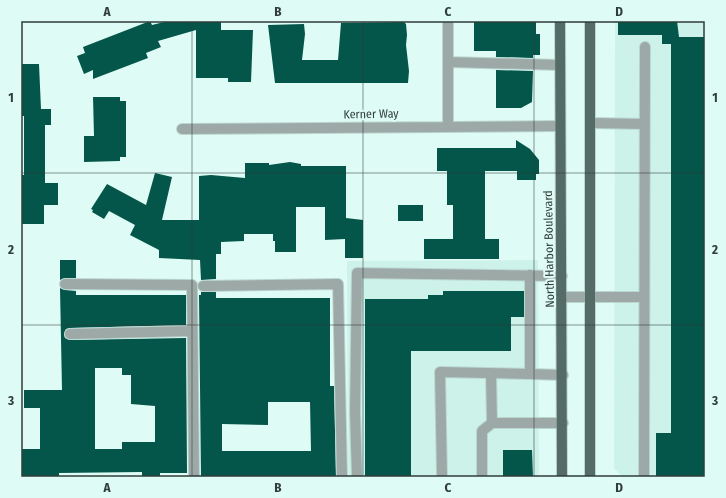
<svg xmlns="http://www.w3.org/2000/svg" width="726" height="498" viewBox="0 0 726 498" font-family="'Fira Sans Condensed',sans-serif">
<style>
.built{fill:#ccf2e9}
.building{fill:#05564a;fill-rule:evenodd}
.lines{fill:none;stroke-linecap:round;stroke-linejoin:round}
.minor-casing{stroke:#bbd6d0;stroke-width:12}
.major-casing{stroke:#bbd6d0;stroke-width:12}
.minor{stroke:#9da9a6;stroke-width:10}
.major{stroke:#556b66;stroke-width:10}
.grid{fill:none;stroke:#313d3a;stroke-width:1;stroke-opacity:0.55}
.labels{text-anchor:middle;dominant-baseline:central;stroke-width:4;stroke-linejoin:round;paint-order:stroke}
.street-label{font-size:12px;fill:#313d3a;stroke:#defcf5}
.neatline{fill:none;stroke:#313d3a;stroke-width:1.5}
.grid-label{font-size:13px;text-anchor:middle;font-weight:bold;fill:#313d3a}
</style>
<rect width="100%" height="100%" fill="#defcf5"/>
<path class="built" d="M615 21H705V477H623L614 468Z
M538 260 539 477H348L347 261Z"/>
<path class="building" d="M150 21 152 25 168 21H213L221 22V30H253L251 82H228V78H196V30L158 41 161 47 146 53 148 58 93 79V70L84 74 77 56 85 53 83 47Z
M474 21H536V34H540V55H533V58L496 57V51H474Z
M618 21H677L679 37H705V477H656V433H671V44H662V35H618Z
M404 22 406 24 407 35 406 45 409 71 408 83H275L268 25 304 24 305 34 302 60H338L341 23Z
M21 64H39L41 109H51V125H45V183H58V205H44V224H21V175H24V116H21Z
M496 70 533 71 532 102 521 108H496Z
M93 97H120V101H126V157H120V161L84 162V136H94Z
M516 140 530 149 539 160V174H536V180H517V171H485V239H499V259H424V239H453V205H447V171H437V148H516Z
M290 162 301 164V166H346V218L363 220V258H345V239L325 240V207H296V252H275V241H273V234H244V241L221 242V254H216V279L201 280 200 260 159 258V250L130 235 135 225 109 211 104 219 92 212 93 210 91 209 107 184 146 205 155 173 172 177 162 220H199V176L211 175 245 178V163H269V165Z
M398 205H423V221H398Z
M60 260H76V278H65L60 280Z
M60 288 65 290 76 291V295H186V325L70 328 66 329 64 334 65 338 70 340 186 338 187 473H160V477H142V472L59 473V477H21V449H40V408H24V390H62ZM95 368H122V375H131V404L155 406V442H122V449H95Z
M443 291H524V317H511V351H411V477H365V299H428V295H443Z
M201 292H216V298H330V386H334L336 477H201L199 295H201ZM268 402H310L311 451H222V424L268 425Z
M503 450H532L533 477H503Z"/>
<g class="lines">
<g class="minor-casing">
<path id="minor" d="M448 62V21
M592 123 645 124
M448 126V62L560 65
M182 129 560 126
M65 284 192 285 194 477
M203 286 338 284 342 477
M562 297H644
M70 334 192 331
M491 373 492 423H563
M530 374 563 375
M357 477 355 412 357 273 562 276
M442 477 440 372 530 374V275
M482 477V431L492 423
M644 477 645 47"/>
</g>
<g class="major-casing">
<path id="major" d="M560 21 562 477
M590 477V21"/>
</g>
<use href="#minor" class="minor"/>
<use href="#major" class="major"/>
</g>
<path class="grid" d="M192 21V477M363 21V477M534 21V477M21 173H705M21 325H705"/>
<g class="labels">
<g class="street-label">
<text transform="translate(371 114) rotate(-1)">Kerner Way</text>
<text transform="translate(549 249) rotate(-91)">North Harbor Boulevard</text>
</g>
</g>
<rect width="726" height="498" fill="none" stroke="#defcf5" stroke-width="44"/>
<rect x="22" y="22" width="682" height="454" class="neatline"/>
<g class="grid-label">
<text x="107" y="16">A</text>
<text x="278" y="16">B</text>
<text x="448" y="16">C</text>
<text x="619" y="16">D</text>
<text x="11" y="102">1</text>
<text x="715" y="102">1</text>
<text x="11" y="254">2</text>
<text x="715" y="254">2</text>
<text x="11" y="405">3</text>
<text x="715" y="405">3</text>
<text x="107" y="492">A</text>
<text x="278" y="492">B</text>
<text x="448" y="492">C</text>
<text x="619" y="492">D</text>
</g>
</svg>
